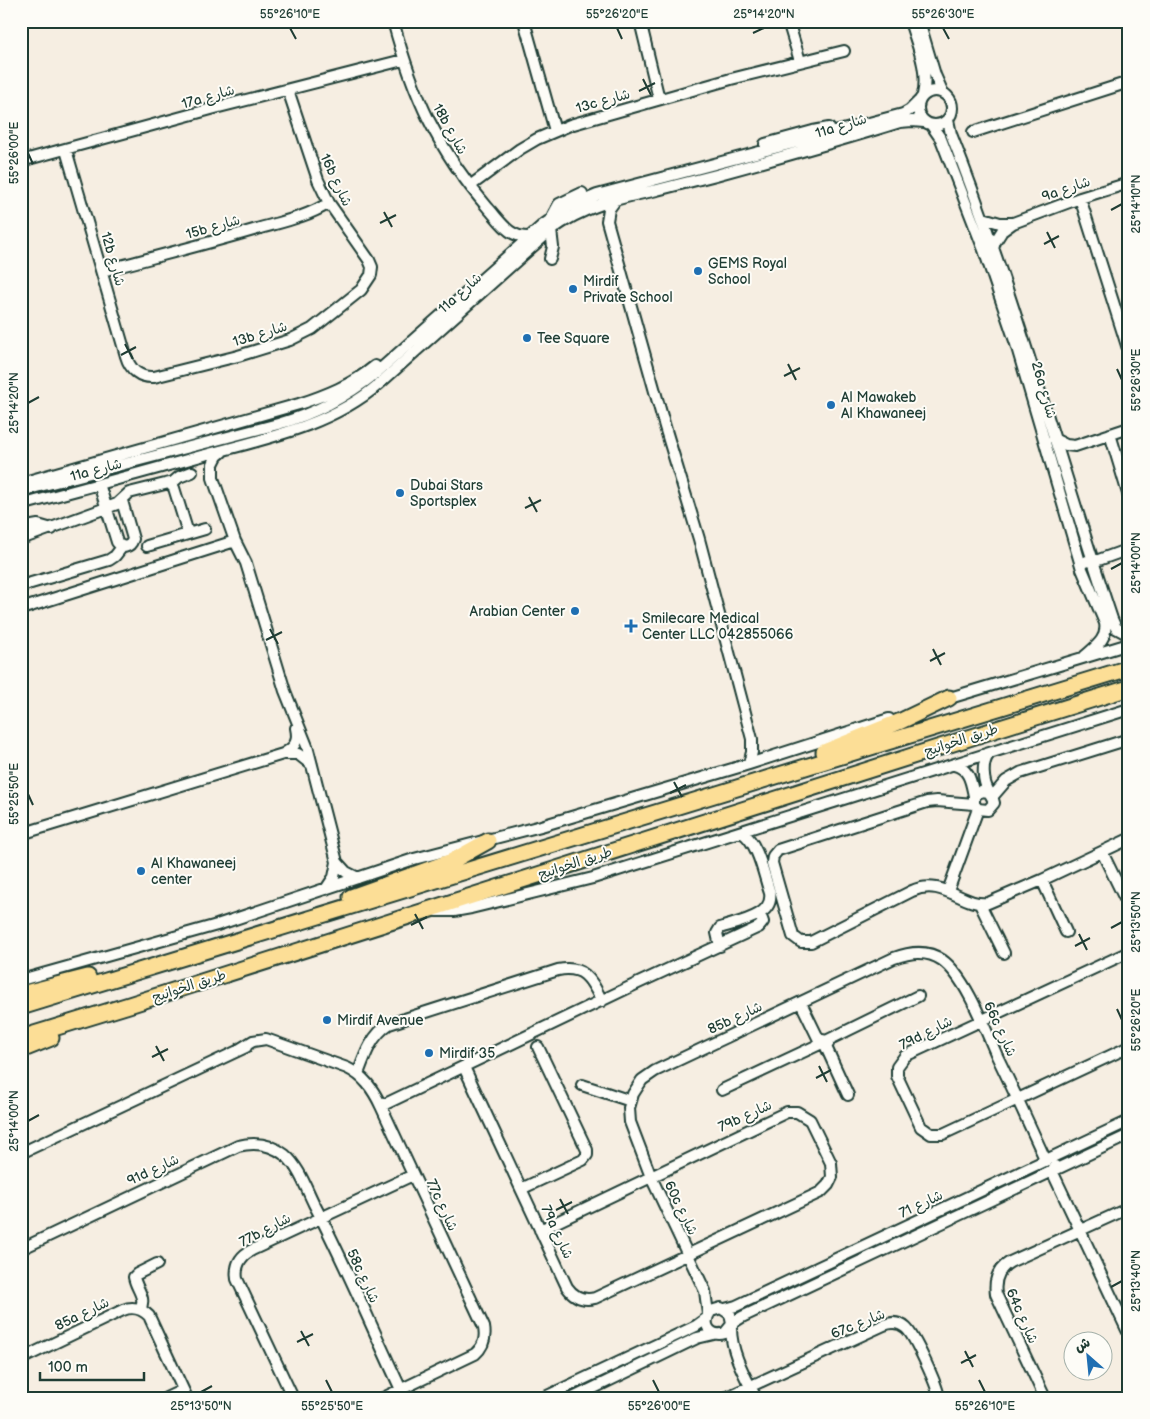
<svg xmlns="http://www.w3.org/2000/svg" width="1150" height="1419" viewBox="0 0 1150 1419" font-family="'Balsamiq Sans','Playpen Sans Arabic',sans-serif">
<style>
.lines{fill:none;stroke-linecap:round;stroke-linejoin:round}
.minor-casing{stroke:#1f3d34;stroke-width:14}
.highway-casing{stroke:#1f3d34;stroke-width:19}
.minor{stroke:#fdfcf7;stroke-width:10}
.highway{stroke:#fcde96;stroke-width:15}
.ticks{fill:none;stroke:#1f3d34;stroke-width:2}
.poi-dot{fill:#1f6fb2;stroke:#fdfcf7;stroke-width:2}
.labels{text-anchor:middle;dominant-baseline:central;stroke-width:4;stroke-linejoin:round;paint-order:stroke}
.street-label{font-size:14px;fill:#1f3d34;stroke:#fdfcf7}
.poi-label{font-size:14px;fill:#1f3d34;stroke:#fdfcf7;text-anchor:start}
.neatline{fill:none;stroke:#1f3d34;stroke-width:2}
.ticks-label{font-size:12px;text-anchor:middle;fill:#1f3d34}
</style>
<rect width="100%" height="100%" fill="#f6eee2"/>
<filter id="ink" filterUnits="userSpaceOnUse"><feTurbulence type="fractalNoise" baseFrequency=".02" numOctaves="2"/><feDisplacementMap in="SourceGraphic" scale="10" xChannelSelector="R" yChannelSelector="G"/><feConvolveMatrix kernelMatrix="1 2 1 2 8 2 1 2 1" color-interpolation-filters="sRGB"/></filter>
<g filter="url(#ink)">
<g class="lines">
<g class="minor-casing">
<path id="minor" d="M393 21C413 95 437 149 488 208 501 222 509 238 530 237
M524 21 555 131
M640 21 659 99
M788 21 800 61
M910 21C917 45 929 70 923 95
M919 21 935 75 943 93
M918 108a17 17 0 1 1 34 0a17 17 0 1 1-34 0Z
M948 120 951 134C1014 292 1058 458 1112 619L1116 628 1129 635
M932 126 941 139 984 250 1016 344 1082 569 1105 623C1108 639 1095 647 1085 656
M973 132 1129 82
M765 144 813 131 829 128
M66 150 126 356C130 370 140 378 154 377L238 356 290 340 312 329 361 290 371 275 372 267 369 260 329 203 318 180 288 90
M21 161 215 108 403 60
M470 186 520 149 537 139 570 125 731 79 844 51
M617 198 609 209 607 221 665 427 699 539 752 739V752L749 764
M1080 198 1129 352
M553 215 559 204 582 193
M983 218 1000 223H1012
M993 249 995 242 1002 231 1013 223 1080 198 1129 183
M550 259 553 247 551 230
M102 271C154 257 206 244 257 229 281 222 307 217 329 203
M1110 434 1129 497
M1054 439 1066 445 1075 446 1129 428
M223 451 217 456 213 464V478L235 541 246 563 285 691 307 746 337 862 334 877 326 889
M21 483 299 404C326 395 352 385 375 366
M99 484 117 542C122 549 130 548 133 539L122 501
M171 484 179 477 192 472
M21 491 278 424C314 414 346 397 376 373L543 225 569 207 597 195 903 114 910 110 919 101
M21 505C81 489 141 473 201 456 263 439 329 427 379 384L551 230C583 206 619 198 657 190 677 185 697 180 716 175 778 158 839 141 900 122L912 121 924 122
M21 528 38 525 52 529
M21 539 117 504 129 493 169 483 174 488 188 533
M147 546 205 529
M1087 561 1093 562 1129 549
M21 586 109 560 115 556 122 547
M21 609 235 541
M943 700 1129 644
M284 754H298L312 765
M989 754C981 763 983 782 989 792 991 797 993 797 994 803L988 810 978 809 974 804V796L981 791 989 792
M954 765C970 769 971 782 974 796
M993 796 1006 781 1020 773 1129 739
M974 804 937 801 927 802 778 850 773 856 772 863 793 936 801 942H811L912 891C943 877 963 907 988 903L1042 880 1129 839
M21 834 283 754C295 747 299 742 296 728
M1102 852 1125 899
M337 862 346 872 358 878
M1042 880 1066 932
M948 891 978 809
M980 904 1004 953
M436 911H454L471 908 593 878 1129 709
M720 946 717 933 720 928C737 922 774 917 770 893 764 876 758 841 741 832
M1129 952 905 1056 897 1067V1076L921 1127 931 1134H943L1129 1047
M21 980 217 925 414 859 541 826 749 764 889 719
M801 1003 820 1042
M823 1040 827 1041 828 1044 826 1047 848 1095
M826 1041 918 996
M240 1049 253 1041 266 1039 347 1068C364 1076 373 1089 381 1106L484 1327C486 1338 484 1346 475 1354L383 1398
M464 1067 567 1287C574 1297 583 1301 595 1298L821 1192 828 1185 832 1177 831 1163 810 1120 797 1112H787L540 1230
M358 1074C365 1055 371 1036 389 1024L558 970C585 965 591 980 602 1001
M582 1085 631 1101
M722 1090 820 1044
M381 1106 634 985 759 927 763 922 760 914
M21 1153 246 1047
M1055 1166 1052 1171 1129 1334
M521 1189 583 1160 587 1155V1150L538 1047
M21 1249 238 1146C254 1142 271 1144 285 1155 299 1167 306 1188 314 1204 347 1267 374 1333 405 1398
M140 1309C147 1298 136 1289 134 1277L137 1274 157 1264
M725 1309 736 1306 1129 1121
M708 1314 705 1291 651 1177 630 1122 629 1108 633 1094 642 1080 655 1071 894 958C910 952 928 950 942 960 966 977 985 1029 997 1056 1014 1091 1030 1126 1046 1161
M732 1324 730 1314 721 1308 711 1311C701 1324 710 1338 725 1333L734 1322 742 1317 1129 1135
M731 1328C731 1353 745 1376 756 1398
M21 1359 123 1310C133 1306 141 1308 149 1316L187 1398
M166 1398 183 1390
M293 1398 237 1279C235 1266 240 1256 252 1250L413 1175
M543 1398 696 1326 707 1318
M573 1398 697 1338 714 1334
M725 1398 884 1325C891 1322 899 1322 906 1328 914 1335 938 1386 939 1398
M1045 1398 996 1294C994 1280 998 1269 1010 1262L1129 1208"/>
</g>
<g class="highway-casing">
<path id="highway" d="M824 752 901 721 949 698
M351 897 452 861 488 841
M21 994 88 977
M21 1007 1129 668
M21 1038 129 1005 994 730 1129 688
M21 1050 51 1038"/>
</g>
<use href="#minor" class="minor"/>
<use href="#highway" class="highway"/>
</g>
</g>
<path class="ticks" d="M290 28 296 39M617 28 622 39M943 28 949 39M753 33 764 28M643 79 651 95M639 91 655 83M28 153 33 164M1111 210 1122 204M384 212 392 227M380 223 396 215M1047 232 1055 248M1044 244 1059 236M125 344 133 359M121 355 136 347M788 364 796 380M1117 369 1122 380M784 376 800 368M28 403 39 397M529 497 537 512M525 508 541 500M1111 569 1122 563M270 629 278 644M266 640 282 632M933 649 941 665M930 661 945 653M674 782 682 797M670 793 686 785M28 794 33 805M415 914 423 929M411 925 427 917M1111 928 1122 922M1079 934 1087 950M1075 946 1090 938M1117 1009 1122 1020M156 1046 164 1061M152 1057 168 1049M819 1066 827 1082M816 1078 831 1070M28 1121 39 1115M560 1199 568 1214M556 1210 572 1202M1111 1287 1122 1281M301 1331 309 1346M297 1342 313 1334M965 1351 973 1367M961 1363 976 1355M326 1380 332 1392M653 1380 659 1392M979 1380 985 1392M201 1392 212 1386"/>
<g class="poi-dot">
<circle cx="698" cy="271" r="5"/>
<circle cx="573" cy="289" r="5"/>
<circle cx="527" cy="338" r="5"/>
<circle cx="831" cy="405" r="5"/>
<circle cx="400" cy="493" r="5"/>
<circle cx="575" cy="611" r="5"/>
<path d="M628.5 618.5h5v5h5v5h-5v5h-5v-5h-5v-5h5z"/>
<circle cx="141" cy="871" r="5"/>
<circle cx="327" cy="1020" r="5"/>
<circle cx="429" cy="1053" r="5"/>
</g>
<g class="labels">
<g class="street-label">
<text transform="translate(208 97) rotate(-16)">17a شارع</text>
<text transform="translate(603 101) rotate(-16)">13c شارع</text>
<text transform="translate(841 126) rotate(-17)">11a شارع</text>
<text transform="translate(450 129) rotate(61)">18b شارع</text>
<text transform="translate(336 180) rotate(65)">16b شارع</text>
<text transform="translate(1066 189) rotate(-19)">9a شارع</text>
<text transform="translate(213 227) rotate(-16)">15b شارع</text>
<text transform="translate(113 259) rotate(74)">12b شارع</text>
<text transform="translate(460 293) rotate(-42)">11a شارع</text>
<text transform="translate(260 334) rotate(-17)">13b شارع</text>
<text transform="translate(1044 390) rotate(74)">26a شارع</text>
<text transform="translate(96 470) rotate(-15)">11a شارع</text>
<text transform="translate(961 740) rotate(-18)">طريق الخوانيج</text>
<text transform="translate(575 863) rotate(-18)">طريق الخوانيج</text>
<text transform="translate(189 986) rotate(-18)">طريق الخوانيج</text>
<text transform="translate(735 1018) rotate(-25)">85b شارع</text>
<text transform="translate(1000 1029) rotate(65)">66c شارع</text>
<text transform="translate(926 1033) rotate(-27)">79d شارع</text>
<text transform="translate(745 1116) rotate(-25)">79b شارع</text>
<text transform="translate(153 1170) rotate(-25)">91d شارع</text>
<text transform="translate(921 1204) rotate(-25)">شارع 71</text>
<text transform="translate(442 1205) rotate(65)">77c شارع</text>
<text transform="translate(681 1208) rotate(64)">60c شارع</text>
<text transform="translate(265 1230) rotate(-28)">77b شارع</text>
<text transform="translate(557 1232) rotate(65)">79a شارع</text>
<text transform="translate(363 1276) rotate(65)">58c شارع</text>
<text transform="translate(82 1314) rotate(-26)">85a شارع</text>
<text transform="translate(1022 1316) rotate(66)">64c شارع</text>
<text transform="translate(858 1324) rotate(-22)">67c شارع</text>
</g>
<g class="poi-label">
<text x="708" y="263">GEMS Royal<tspan x="708" dy="16">School</tspan></text>
<text x="583" y="281">Mirdif<tspan x="583" dy="16">Private School</tspan></text>
<text x="537" y="338">Tee Square</text>
<text x="841" y="397">Al Mawakeb<tspan x="841" dy="16">Al Khawaneej</tspan></text>
<text x="410" y="485">Dubai Stars<tspan x="410" dy="16">Sportsplex</tspan></text>
<text x="565" y="611" text-anchor="end">Arabian Center</text>
<text x="642" y="618">Smilecare Medical<tspan x="642" dy="16">Center LLC 042855066</tspan></text>
<text x="151" y="863">Al Khawaneej<tspan x="151" dy="16">center</tspan></text>
<text x="337" y="1020">Mirdif Avenue</text>
<text x="439" y="1053">Mirdif 35</text>
</g>
</g>
<rect width="1150" height="1419" fill="none" stroke="#fdfcf7" stroke-width="55"/>
<g transform="translate(1088 1356) rotate(333)"><circle r="24" fill="#fdfcf7" stroke="#a4b0a9"/>
<path d="M0-4L9 19L0 12L-9 19Z" fill="#1f6fb2"/>
<text y="-8" font-size="14" font-weight="bold" text-anchor="middle" fill="#1f3d34">ش</text>
</g>
<path d="M40 1372v8h104v-8" fill="none" stroke="#1f3d34" stroke-width="2.5"/>
<text x="48" y="1372" font-size="15" fill="#1f3d34" stroke="#fdfcf7" stroke-width="4" paint-order="stroke">100 m</text>
<rect x="28" y="28" width="1094" height="1364" class="neatline"/>
<g class="ticks-label">
<text x="290" y="18">55°26'10"E</text>
<text x="617" y="18">55°26'20"E</text>
<text x="764" y="18">25°14'20"N</text>
<text x="943" y="18">55°26'30"E</text>
<text transform="translate(14 153) rotate(-90)" y="4">55°26'00"E</text>
<text transform="translate(1136 204) rotate(-90)" y="4">25°14'10"N</text>
<text transform="translate(1136 380) rotate(-90)" y="4">55°26'30"E</text>
<text transform="translate(14 403) rotate(-90)" y="4">25°14'20"N</text>
<text transform="translate(1136 563) rotate(-90)" y="4">25°14'00"N</text>
<text transform="translate(14 794) rotate(-90)" y="4">55°25'50"E</text>
<text transform="translate(1136 922) rotate(-90)" y="4">25°13'50"N</text>
<text transform="translate(1136 1020) rotate(-90)" y="4">55°26'20"E</text>
<text transform="translate(14 1121) rotate(-90)" y="4">25°14'00"N</text>
<text transform="translate(1136 1281) rotate(-90)" y="4">25°13'40"N</text>
<text x="201" y="1410">25°13'50"N</text>
<text x="332" y="1410">55°25'50"E</text>
<text x="659" y="1410">55°26'00"E</text>
<text x="985" y="1410">55°26'10"E</text>
</g>
</svg>
